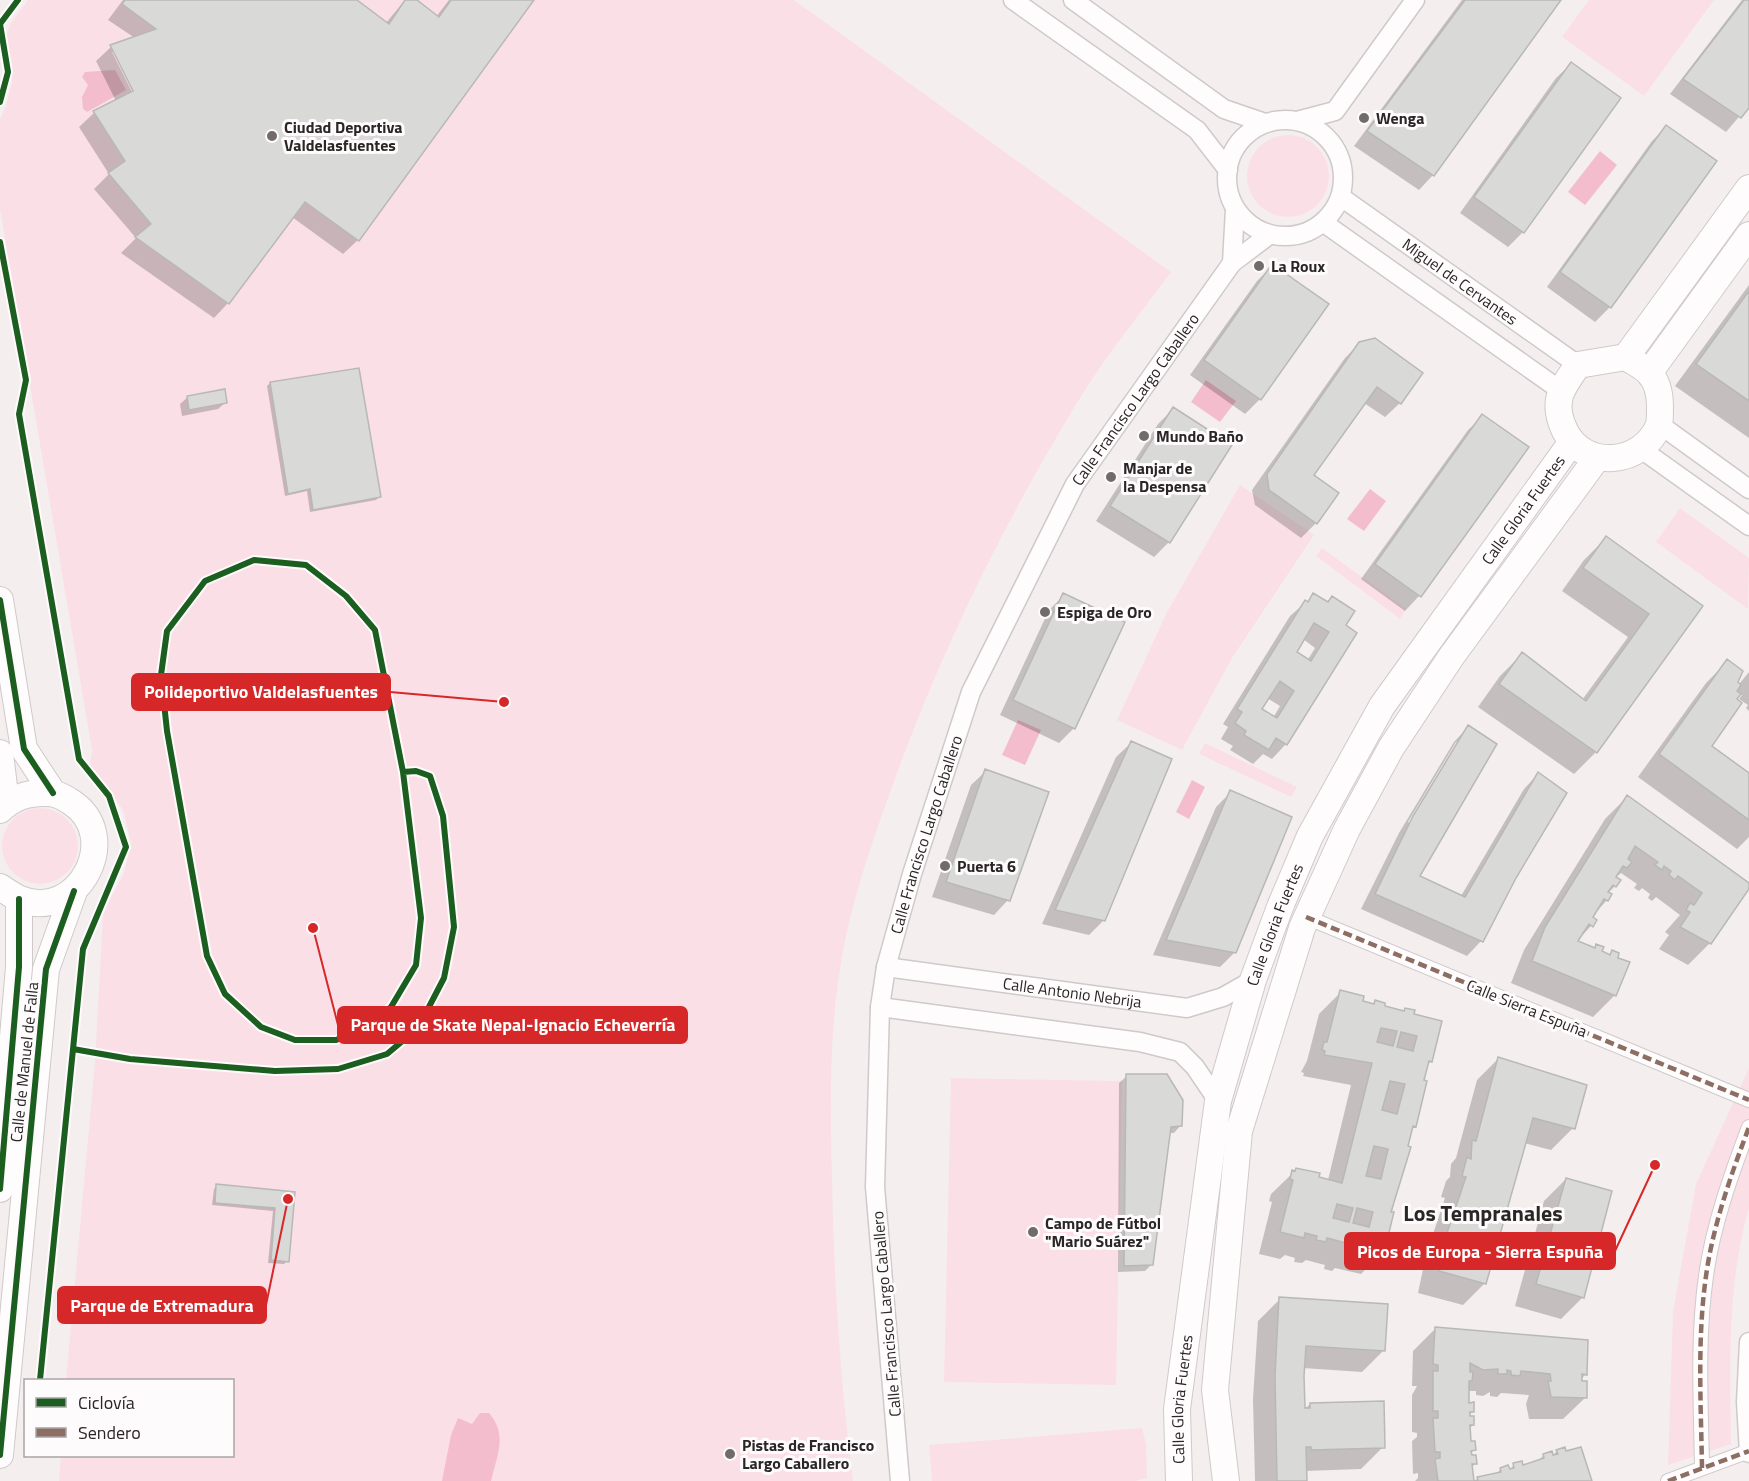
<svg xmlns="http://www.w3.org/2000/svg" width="1749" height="1481" viewBox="0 0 1749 1481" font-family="'Titillium Web',sans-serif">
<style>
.green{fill:#fae0e6}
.water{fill:#f3bdcd}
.shadow{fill:#0003;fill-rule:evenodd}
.building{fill:#d9d9d8;stroke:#b8b8b7;stroke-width:1.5;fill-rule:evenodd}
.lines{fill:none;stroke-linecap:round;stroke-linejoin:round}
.pedestrian-casing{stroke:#cfcaca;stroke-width:16}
.minor-casing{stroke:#cfcaca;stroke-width:21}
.secondary-casing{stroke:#cfcaca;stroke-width:28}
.pedestrian{stroke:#fefcfd;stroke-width:14}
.minor{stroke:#fefcfd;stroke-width:18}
.secondary{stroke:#fefcfd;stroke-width:26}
.quiet{stroke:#8d6e63;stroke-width:4.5;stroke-dasharray:9 4.5;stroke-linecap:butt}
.cycleway-casing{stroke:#fefbfc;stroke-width:10}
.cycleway{stroke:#1b5e20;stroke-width:6}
.poi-dot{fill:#716b6c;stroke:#fefbfc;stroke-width:2}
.labels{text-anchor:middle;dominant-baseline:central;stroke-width:6;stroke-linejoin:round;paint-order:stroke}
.poi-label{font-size:16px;font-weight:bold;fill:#2a2526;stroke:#fefbfc;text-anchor:start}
.street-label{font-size:16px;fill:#2a2526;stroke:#fefbfc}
.district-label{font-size:22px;font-weight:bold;fill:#2a2526;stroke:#fefbfc}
.leader{fill:none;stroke:#d62828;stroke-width:2}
.callout-dot{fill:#d62828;stroke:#fefbfc;stroke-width:2}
.callout{fill:#d62828;stroke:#d62828;stroke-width:2}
.callout-label{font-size:18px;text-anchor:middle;font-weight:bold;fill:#fff}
</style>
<rect width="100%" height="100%" fill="#f5eeef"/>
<path class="green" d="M28 0H794L1171 272C1141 313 1107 354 1080 398 1002 525 936 661 887 801 869 852 851 904 842 957 829 1029 830 1104 832 1177 834 1281 840 1378 853 1481H59L61 1456H232V1380H66L95 1062 103 913 124 873 131 843 123 810 90 764 92 750 0 209V119L6 106 12 82 6 36 11 23Z
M1589 0H1714L1644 96 1562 37Z
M1247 176a41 41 0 1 1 82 0a41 41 0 1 1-82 0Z
M1240 485 1314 535 1232 658 1182 750 1117 720 1167 612Z
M1680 508 1749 558 1748 609 1656 542Z
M1322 548 1406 609 1400 619 1316 556Z
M1205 743 1297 787 1291 797 1199 754Z
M2 846a38 38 0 1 1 76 0a38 38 0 1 1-76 0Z
M1749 1068V1208C1727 1284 1730 1366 1731 1444L1668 1465 1673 1311 1696 1184Z
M951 1078 1122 1081 1116 1385 944 1382Z
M1142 1428 1146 1444 1147 1478 1135 1481H932L929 1445Z"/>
<path class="water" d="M115 70 126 90 87 112 83 109 82 97 88 85 82 77 85 72Z
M1600 151 1617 165 1585 205 1568 192Z
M1206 380 1236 401 1220 422 1191 402Z
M1370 489 1386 501 1364 531 1347 519Z
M1018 720 1041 730 1025 765 1002 755Z
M1192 780 1205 787 1189 819 1176 812Z
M480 1413H489C508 1435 497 1455 491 1481H442L451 1435 458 1418 472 1424Z"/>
<path class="shadow" d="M123 0H354L386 23 405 0H414L436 17 449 0H533L358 240 343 254 292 217 228 303 214 318 121 253 136 238 94 189 109 174 79 127 94 113 116 101 96 61 111 47 135 38 108 20ZM112 52H115L138 97 135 98Z
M1462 0H1560L1433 175 1419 190 1354 146Z
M1742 0H1749V105L1726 132 1670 94Z
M1571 64 1619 98 1523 232 1508 247 1460 213 1556 78Z
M1666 127 1610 307 1595 322 1547 287 1652 141Z
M1272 266 1260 399 1245 414 1190 375 1257 281Z
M1749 285V438L1675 386Z
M1360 343 1400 403 1385 417 1364 403 1312 475 1316 523 1301 538 1255 505 1252 490 1345 358Z
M270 383 379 497 376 500 310 512 307 491 285 496 267 386Z
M188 397 226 402 218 409 182 416 180 404Z
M1173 409 1230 446 1169 542 1154 557 1096 521 1158 424Z
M1483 416 1527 447 1419 596 1405 611 1361 579 1468 430Z
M1606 538 1701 607 1596 752 1574 774 1478 707 1500 676 1522 654 1582 700 1628 637 1562 591 1584 560Z
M1064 595 1123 623 1074 728 1059 743 1000 715 1049 610Z
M1314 595 1327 603 1353 611 1286 744 1272 759 1263 754 1253 764 1230 750 1233 746 1221 739 1228 727 1223 724 1290 616ZM1303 639 1315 648 1307 661 1294 653ZM1267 698 1280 706 1273 718 1260 709Z
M1728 661 1735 689 1749 672V711L1746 708 1748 705 1739 699 1742 695 1739 693 1710 746 1749 775V837L1737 849 1638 777 1706 683Z
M1468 727 1418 877 1461 896 1524 789 1538 774 1515 877 1481 941 1467 956 1361 909 1399 833 1454 742ZM1456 742H1460L1411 823 1408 822Z
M1131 743 1103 921 1089 935 1042 924 1116 757Z
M986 771 1008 900 994 915 932 897 971 785Z
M1231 792 1235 952 1220 967 1153 955 1216 807Z
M1627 797 1749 886 1710 943 1688 965 1659 949 1669 935 1665 932 1680 915 1656 897 1652 901 1648 898 1650 894 1642 888 1639 891 1634 888 1637 884 1621 873 1615 878V886L1608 893 1607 900 1591 918V926L1576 942 1593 949 1597 946 1600 952 1608 955 1612 952 1615 995 1593 1017 1511 983 1524 950 1605 819Z
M1341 992 1361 1002 1372 1005 1376 1002 1383 1008 1402 1013 1405 1010 1412 1015 1431 1061 1426 1065 1422 1082H1425L1414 1127 1410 1131 1383 1252 1361 1274 1335 1268 1332 1271 1324 1269 1325 1265 1306 1260 1302 1263 1294 1262 1295 1258 1285 1255 1280 1259 1259 1254 1272 1202 1269 1201 1271 1194 1297 1169 1328 1180 1351 1085 1303 1076 1304 1073 1301 1072 1307 1061 1319 1014Z
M1499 1058 1585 1086 1573 1128 1551 1150 1524 1143 1485 1283 1463 1305 1418 1293 1426 1255 1445 1198 1441 1197 1446 1181 1450 1177 1451 1164 1456 1158 1477 1080Z
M1127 1076 1181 1125 1174 1133H1168L1152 1264 1145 1271 1118 1272 1119 1083Z
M1566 1179 1583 1297 1561 1319 1515 1306 1544 1201Z
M217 1186 293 1193 287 1261 284 1264 268 1263 273 1211 212 1205 214 1189Z
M1280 1299 1384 1350 1362 1372 1303 1368V1411L1310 1404 1383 1447 1361 1469 1305 1471V1481H1255L1253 1399 1258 1321Z
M1435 1329 1586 1374 1581 1379 1586 1397 1563 1419H1529L1526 1404 1529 1395 1501 1393 1497 1397 1490 1396V1392L1483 1396 1476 1395V1391H1468V1404L1473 1411 1466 1418 1473 1425 1469 1429V1443L1474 1450 1470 1454 1476 1463 1471 1468 1472 1481H1415L1418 1478V1473L1413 1474 1412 1441 1417 1437V1433L1412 1432V1395L1417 1386H1412L1413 1351Z
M1557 1451 1590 1481H1475L1495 1475 1501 1469 1509 1470 1514 1465 1522 1467 1537 1462 1544 1455 1552 1456Z"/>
<path class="building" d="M125 0H357L389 24 405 0H417L439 17 451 0H534L359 241 305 202 229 304 135 237 151 224 108 173 125 161 93 111 133 91 110 45 156 29 122 4Z
M1465 0H1561L1434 176 1367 131Z
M1744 0H1749V108L1741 118 1683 79Z
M1571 62 1621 98 1524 233 1474 197Z
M1666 125 1717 161 1611 308 1560 272Z
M1272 264 1329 304 1261 400 1204 360Z
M1749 291V401L1696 364Z
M1375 338 1423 373 1401 404 1377 387 1314 475 1339 493 1317 524 1269 490 1267 474 1359 342Z
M359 368 381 497 313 510 310 489 288 494 270 382Z
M225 389 227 403 189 410 187 396Z
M1173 407 1232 445 1170 543 1110 506Z
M1482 414 1529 447 1421 597 1375 564Z
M1606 536 1703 606 1597 753 1499 684 1522 652 1586 701 1649 614 1583 568Z
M1063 593 1125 622 1075 729 1013 700Z
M1313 593 1328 602 1332 596 1355 611 1346 625 1357 633 1287 745 1276 738 1269 750 1244 735 1246 731 1235 723 1242 712 1237 709 1305 600 1308 602ZM1314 623 1329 632 1311 661 1297 652ZM1280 681 1294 691 1277 718 1262 709Z
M1727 659 1743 671 1738 682 1741 685 1737 691 1741 694 1737 699 1742 703 1712 746 1749 773V820L1659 754Z
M1468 725 1497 744 1420 876 1465 897 1538 772 1567 793 1516 878 1483 942 1375 894 1413 816Z
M1131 741 1172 759 1105 921 1055 910Z
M985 769 1049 792 1010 901 946 882Z
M1230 790 1292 817 1236 953 1166 940Z
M1627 795 1749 883V889L1711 944 1680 927 1690 912 1686 910 1690 903 1694 905 1702 893 1678 876 1675 880 1669 875 1671 871 1664 866 1662 870 1655 865 1658 862 1635 846 1628 859 1632 862 1627 868 1623 866 1616 877 1621 880 1616 887 1613 885 1608 892 1612 894 1608 901 1604 899 1593 917 1597 920 1593 927 1589 924 1578 941 1595 948 1596 944 1604 947 1602 951 1610 955 1612 950 1619 953 1618 958 1630 962 1616 996 1532 961 1545 927Z
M1340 990 1364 996 1363 1001 1374 1004 1375 1000 1385 1003V1006L1404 1011 1405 1008 1415 1010 1414 1014 1442 1021 1432 1062 1429 1061 1424 1080 1427 1081 1416 1127 1413 1126 1408 1146 1411 1147 1391 1212H1394L1384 1253 1356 1246 1355 1249 1345 1247 1346 1243 1327 1238 1326 1242 1316 1240 1317 1236 1305 1233 1304 1238 1280 1232 1293 1180 1290 1179 1292 1170 1295 1171 1296 1168 1320 1173 1319 1177 1342 1183 1372 1063 1324 1055 1325 1051 1322 1050 1324 1042H1327ZM1381 1028 1397 1031 1393 1046 1377 1042ZM1401 1032 1417 1036 1413 1051 1397 1047ZM1390 1081 1405 1084 1397 1114 1382 1110ZM1374 1146 1388 1149 1381 1179 1366 1176ZM1337 1204 1353 1208 1349 1222 1333 1218ZM1357 1208 1373 1212 1369 1227 1353 1223Z
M1498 1057 1587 1085 1575 1129 1533 1118 1486 1284 1439 1271 1443 1251 1450 1234 1447 1233 1466 1177 1462 1176 1467 1157 1471 1159 1472 1140 1476 1141Z
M1126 1074H1167L1183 1100 1182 1126 1171 1127 1153 1265 1124 1266Z
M1566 1178 1612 1191 1584 1298 1536 1284Z
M216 1184 295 1192 289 1262 271 1260 275 1208 215 1203Z
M1279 1297 1388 1304 1385 1351 1306 1346 1304 1376 1305 1408H1310V1403L1384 1401 1385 1448 1311 1450V1447H1306L1307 1481H1277L1275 1376Z
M1435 1327 1588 1340 1587 1375 1582 1374V1381H1587V1398L1551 1397 1548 1381H1551L1550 1374 1521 1371 1520 1376 1511 1375V1371L1507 1370V1374H1498V1369L1483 1370 1470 1363V1372H1473L1472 1381H1469V1403L1474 1402V1412H1470V1416H1474V1425H1470L1471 1441H1475L1476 1450 1471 1451 1472 1455H1476L1477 1464H1472L1474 1481 1478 1480 1477 1477 1501 1472 1500 1468 1508 1465 1510 1469 1514 1468 1513 1463 1522 1461 1523 1465 1544 1458 1543 1454 1552 1451 1553 1455 1558 1454 1556 1450 1565 1447 1566 1451 1581 1447 1592 1481H1438L1435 1459 1440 1458V1452H1435L1433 1418H1438V1411H1433V1371H1438V1365L1433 1364Z"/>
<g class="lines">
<g class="pedestrian-casing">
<path id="pedestrian" d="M1306 917 1749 1100
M1702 1468C1701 1405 1697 1339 1706 1276 1713 1225 1731 1175 1749 1127
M1668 1481 1749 1451"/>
</g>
<g class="minor-casing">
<g id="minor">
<path d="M1013 0 1197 130 1228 170"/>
<path d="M1073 0 1224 109 1265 123"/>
<circle cx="1285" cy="178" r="58"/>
<path d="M1297 121 1335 111 1415 0"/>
<path id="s1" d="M1341 197 1578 365"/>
<path d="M1324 223 1560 390"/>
<path d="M1232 263 1235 209"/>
<path d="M1659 424 1749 489"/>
<path d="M1641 449 1749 526"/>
<path id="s2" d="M886 967 1187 1008 1223 997 1253 980"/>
<path d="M880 1007 1140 1042 1180 1052 1195 1067 1218 1101"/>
<path d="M1749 1342 1746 1402 1749 1453"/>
<path id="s3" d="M900 1481 875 1187 880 1007 886 967 912 874 971 692 1075 484 1232 263 1269 235"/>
</g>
</g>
<g class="secondary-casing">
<g id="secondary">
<path d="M1626 357C1633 362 1643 366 1649 373 1657 381 1660 395 1660 407 1660 412 1660 420 1659 425 1642 466 1584 470 1565 431 1551 402 1561 389 1578 365Z"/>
<path d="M1626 357 1749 188"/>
<path d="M1649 373 1749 235"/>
<path d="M0 600 24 749 53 793"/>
<path d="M0 753 6 804"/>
<path d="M0 810C14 797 27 793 45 793 56 793 62 796 71 802 124 836 78 923 20 899 13 896 6 891 0 887"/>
<path d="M0 1189 19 967V899"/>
<path d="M0 1455 46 969 74 891"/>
<path id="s4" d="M1179 1481 1177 1409 1218 1101 1253 980 1280 907 1310 836 1382 706 1571 443"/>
<path d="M1226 1481 1215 1390 1239 1131 1302 928 1347 829 1391 748 1451 657 1597 458"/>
</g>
</g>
<use href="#pedestrian" class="pedestrian"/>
<use href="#minor" class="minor"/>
<use href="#secondary" class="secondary"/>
<path class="quiet" d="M1306 917 1749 1100
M1702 1468C1701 1405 1697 1339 1706 1276 1713 1225 1731 1175 1749 1127
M1668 1481 1749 1451"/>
<g class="cycleway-casing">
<path id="cycleway" d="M0 102 8 72 0 24 18 0
M0 242 26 380 19 414 79 759 109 796 126 847 83 949 40 1380
M0 600 24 749 53 793
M73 1049 130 1059 275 1071 338 1069 387 1054 418 1028 444 978 454 927 443 816 430 776 416 771 403 772 375 630 346 596 306 565 254 560 205 581 167 631 161 675 167 731 207 956 225 994 261 1027 295 1040H336L364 1029 391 1007 416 965 421 918 403 772
M0 1189 19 967V899
M0 1455 46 969 74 891"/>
</g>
<use href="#cycleway" class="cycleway"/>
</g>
<g class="poi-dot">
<circle cx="1364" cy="118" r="6"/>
<circle cx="272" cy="136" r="6"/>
<circle cx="1259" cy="266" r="6"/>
<circle cx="1144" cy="436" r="6"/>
<circle cx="1111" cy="477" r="6"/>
<circle cx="1045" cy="612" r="6"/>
<circle cx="945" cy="866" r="6"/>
<circle cx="1033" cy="1232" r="6"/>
<circle cx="730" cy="1454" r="6"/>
</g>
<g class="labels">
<g class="poi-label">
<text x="1376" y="118">Wenga</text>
<text x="284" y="127">Ciudad Deportiva<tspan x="284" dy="18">Valdelasfuentes</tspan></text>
<text x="1271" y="266">La Roux</text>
<text x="1156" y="436">Mundo Baño</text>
<text x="1123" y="468">Manjar de<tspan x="1123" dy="18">la Despensa</tspan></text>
<text x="1057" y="612">Espiga de Oro</text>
<text x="957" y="866">Puerta 6</text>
<text x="1045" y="1223">Campo de Fútbol<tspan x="1045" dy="18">"Mario Suárez"</tspan></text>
<text x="742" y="1445">Pistas de Francisco<tspan x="742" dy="18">Largo Caballero</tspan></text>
</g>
<g class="street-label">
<text stroke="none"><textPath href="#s1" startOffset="146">Miguel de Cervantes</textPath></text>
<text stroke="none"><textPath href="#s3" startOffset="1140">Calle Francisco Largo Caballero</textPath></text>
<text stroke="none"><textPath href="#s4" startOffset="1054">Calle Gloria Fuertes</textPath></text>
<text stroke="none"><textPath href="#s3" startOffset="654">Calle Francisco Largo Caballero</textPath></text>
<text stroke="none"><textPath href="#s4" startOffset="568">Calle Gloria Fuertes</textPath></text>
<text stroke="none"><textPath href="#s2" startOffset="188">Calle Antonio Nebrija</textPath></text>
<text transform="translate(1527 1008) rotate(22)">Calle Sierra Espuña</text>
<text transform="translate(24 1062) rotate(-84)">Calle de Manuel de Falla</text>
<text transform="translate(886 1314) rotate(-95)">Calle Francisco Largo Caballero</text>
<text stroke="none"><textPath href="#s4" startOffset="82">Calle Gloria Fuertes</textPath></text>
</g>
<g class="district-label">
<text x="1483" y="1213">Los Tempranales</text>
</g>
</g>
<path class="leader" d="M504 702L390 692M313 928L338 1025M1655 1165L1615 1251M288 1199L266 1305"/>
<g class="callout-dot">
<circle cx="504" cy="702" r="6"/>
<circle cx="313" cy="928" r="6"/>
<circle cx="1655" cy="1165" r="6"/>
<circle cx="288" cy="1199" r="6"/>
</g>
<g class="callout">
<rect x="132" y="674" width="258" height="36" rx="6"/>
<rect x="338" y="1007" width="349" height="36" rx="6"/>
<rect x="1345" y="1233" width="270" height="36" rx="6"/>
<rect x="58" y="1287" width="208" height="36" rx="6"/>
</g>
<g class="callout-label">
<text x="261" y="698">Polideportivo Valdelasfuentes</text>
<text x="513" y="1031">Parque de Skate Nepal-Ignacio Echeverría</text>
<text x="1480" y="1258">Picos de Europa - Sierra Espuña</text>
<text x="162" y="1312">Parque de Extremadura</text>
</g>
<rect x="24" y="1379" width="210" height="78" fill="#fefbfc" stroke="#a9a5a6" stroke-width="1.5"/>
<rect x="36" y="1398" width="30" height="9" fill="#1b5e20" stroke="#a9a5a6" stroke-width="1.5"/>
<text x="78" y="1409" font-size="18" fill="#2a2526">Ciclovía</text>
<rect x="36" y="1428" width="30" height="9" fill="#8d6e63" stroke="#a9a5a6" stroke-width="1.5"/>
<text x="78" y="1439" font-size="18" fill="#2a2526">Sendero</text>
</svg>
